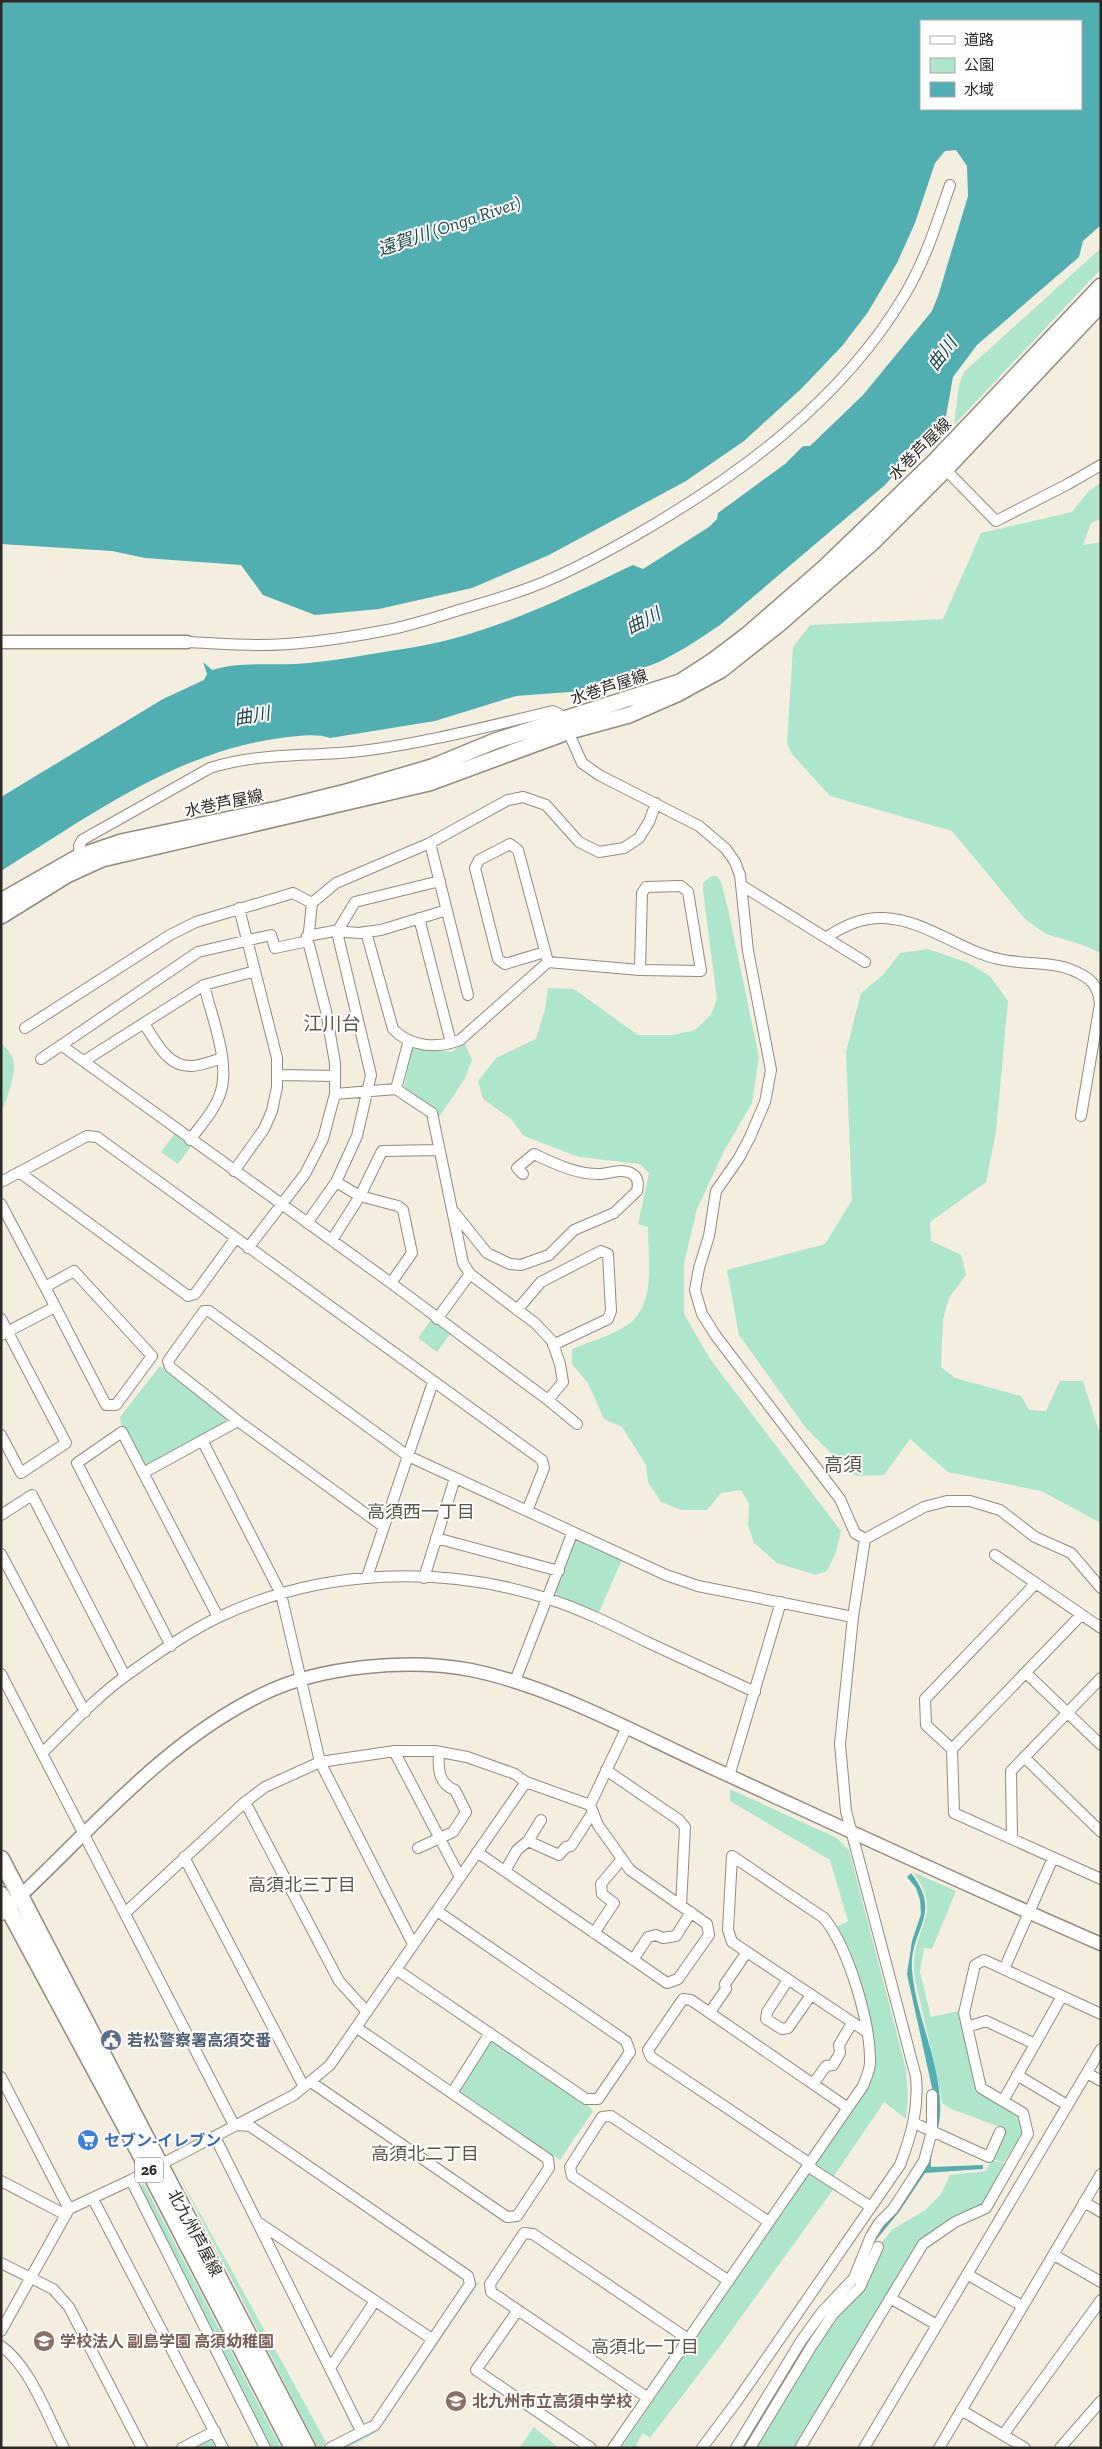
<svg xmlns="http://www.w3.org/2000/svg" width="1102" height="2449" viewBox="0 0 1102 2449" font-family="'Zilla Slab','Noto Sans JP',serif">
<style>
.green{fill:#aee6cc}
.water{fill:#51afb2;fill-rule:evenodd}
.lines{fill:none;stroke-linecap:round;stroke-linejoin:round}
.minor-casing{stroke:#918c7e;stroke-width:12}
.tertiary-casing{stroke:#918c7e;stroke-width:15}
.secondary-casing{stroke:#918c7e;stroke-width:18}
.primary-casing{stroke:#918c7e;stroke-width:19}
.minor{stroke:#fff;stroke-width:10}
.tertiary{stroke:#fff;stroke-width:12}
.secondary{stroke:#fff;stroke-width:15}
.primary{stroke:#fff;stroke-width:16}
.labels{text-anchor:middle;dominant-baseline:central;stroke-width:4;stroke-linejoin:round;paint-order:stroke}
.shield{fill:#fff;stroke:#6b6965;stroke-width:1}
.shield-label{font-size:15px;font-weight:bold;fill:#2c2923}
.street-label{font-size:16px;fill:#2c2923;stroke:#fff}
.service-label{font-size:16px;font-weight:bold;fill:#4e5e75;stroke:#fff;text-anchor:start}
.shop-label{font-size:16px;font-weight:bold;fill:#366cbe;stroke:#fff;text-anchor:start}
.education-label{font-size:16px;font-weight:bold;fill:#785e54;stroke:#fff;text-anchor:start}
.water-label{font-size:18px;font-style:italic;fill:#1e494a;stroke:#fff}
.neighbourhood-label{font-size:18px;fill:#5b5649;stroke:#fff}
.quarter-label{font-size:19px;fill:#5b5649;stroke:#fff}
</style>
<rect width="100%" height="100%" fill="#f4eede"/>
<path class="green" d="M1101 248V269L954 425 959 385 964 372Z
M1101 482V519L1091 523 1083 545 1101 542V953L1080 944 1046 934 1025 919 952 831 830 796 792 754 787 743 793 647 810 625 943 619 981 533 1072 512 1088 492Z
M716 876 721 881 728 909 759 1057 752 1103 724 1151 697 1209 684 1263V1314L710 1359 841 1531 836 1552 827 1571 816 1575 777 1563 754 1543 748 1525 749 1504 741 1490 721 1493 707 1510H681L661 1502 648 1482 646 1465 622 1427 604 1419 588 1383 572 1364V1349C589 1342 611 1336 626 1326 657 1306 648 1259 648 1227L638 1224 649 1173 640 1164 579 1157 524 1136 511 1119 483 1099 478 1081 496 1058 536 1039 545 1010 548 988 574 989 638 1035H673L695 1030 711 1015 717 999 703 891V883L710 877Z
M928 949 966 962 990 976 1008 1001 996 1132 986 1182 930 1222 931 1241 961 1255 966 1275 949 1298 943 1319 941 1367 955 1378 1021 1396 1029 1410 1046 1411 1060 1381H1083L1101 1438V1523L1041 1491 948 1472 910 1439 884 1475 857 1476 842 1469 828 1450 806 1428 739 1335 727 1270 825 1244 852 1200 846 1052 861 993 883 975 900 953Z
M464 1042 472 1060 464 1080 437 1120 434 1110 404 1087 412 1049 415 1046 452 1052Z
M1 1043C6 1048 11 1052 13 1059 18 1071 6 1101 1 1113Z
M175 1133 192 1145 178 1164 161 1152Z
M431 1320 450 1334 437 1352 418 1338Z
M160 1366 227 1416 226 1423 147 1464 141 1463 121 1424 120 1417Z
M580 1540 622 1560 599 1612 557 1595 555 1591 575 1542Z
M730 1789 837 1838 849 1850 906 2069 908 2098 906 2119 884 2102 832 2179 813 2165 874 2066 875 2055 859 1977 836 1927 848 1921 830 1860 730 1801Z
M913 1872 956 1891 932 1949 924 1948 920 1972 931 2017 958 2011 978 2092 1020 2118 1023 2133 1004 2162 991 2159 1003 2128 949 2108 942 2103C937 2070 928 2038 921 2005 918 1991 913 1977 914 1963 916 1924 943 1912 913 1872Z
M488 2041H493L587 2104 593 2111 560 2160 460 2093 458 2088Z
M991 2160 1004 2163 983 2205 918 2243 795 2448H755L832 2320 868 2279 882 2242 892 2230 925 2210 941 2194 950 2175 986 2171Z
M175 2168 326 2442 324 2446 318 2448Z
M810 2170 835 2187 718 2349 650 2438 643 2433 636 2445 642 2448H621Z
M144 2184 281 2448H269L139 2187Z
M477 2282 479 2283 378 2431 347 2448H342L376 2429Z
M534 2427 559 2448H519Z
M210 2439 214 2440 218 2448H193Z"/>
<path class="water" d="M1 1H1101V225L1083 241 1079 257 977 345 953 377 946 416 885 485 720 625C701 638 681 651 661 661 640 671 606 675 593 695L587 696 583 691 516 696 435 721 330 738C316 733 296 736 281 738 177 751 88 817 1 871V797L163 699 204 680 207 674 203 662 212 670C240 662 266 665 295 664 331 662 368 654 403 649 485 637 559 600 633 565L643 569 709 527 717 519 718 513 785 464 803 446H810L863 395 932 311 939 293 968 196 967 166 956 150 945 151 935 163 915 223 897 263 868 312 843 345 801 389 744 441 686 481 549 555 472 588 379 609 315 615 263 595 241 565 145 558 112 551 1 544ZM921 21H1081V109H921Z
M911 1873C944 1915 909 1929 912 1970 916 2019 943 2066 940 2116 939 2131 929 2156 931 2167L983 2165V2169L925 2173 899 2212 876 2240 863 2276 806 2345 745 2448H740L805 2341 826 2311 847 2290 871 2242 924 2169 934 2097 907 1974 912 1941 921 1914 920 1900 916 1888 907 1877Z"/>
<g class="lines">
<g class="minor-casing">
<path id="minor" d="M942 466 996 521 1068 484 1101 465
M187 642C211 643 235 645 259 645 301 645 346 638 387 630 410 626 433 618 456 611 488 601 521 593 551 579 581 566 608 551 636 535 740 475 841 401 904 296 925 261 937 223 950 185
M430 843 468 995
M80 856 79 846 82 840 210 768C261 752 309 757 361 751 426 743 489 726 553 711L559 714 563 720 582 763 599 775 699 826 726 849 735 862 740 875 748 951 771 1070 765 1102 750 1137 739 1158 716 1191 709 1236 699 1268 695 1290 702 1314 716 1336 840 1499 855 1533 865 1539
M741 885 865 962
M419 918 451 1043
M366 932 393 1029C410 1047 437 1049 460 1040L548 962 640 970 701 971 688 892 681 886 646 887 642 893 640 970
M307 936 334 931 359 933 381 930 447 910
M827 937C843 926 864 917 884 918 926 920 960 951 999 959 1028 966 1057 959 1084 976 1095 982 1099 992 1100 1004L1081 1116
M545 952 505 964 498 959 475 868 479 860 510 844 518 850 548 962
M144 1024C156 1041 167 1067 191 1066 201 1066 212 1061 222 1058
M25 1028 170 935 196 922 293 893 312 903
M61 1045 391 1283 548 1400 577 1424
M41 1059 198 952 271 935 275 948 308 941
M84 1061 204 985 255 971
M277 1075 335 1076
M396 1089 409 1040
M335 1094 396 1089 432 1113 463 1263 470 1274 535 1323 552 1341 560 1364 563 1382 548 1400
M190 1140C201 1125 216 1109 221 1091 230 1061 211 1015 204 985
M234 1171 264 1129 272 1111 277 1087V1058L239 908
M19 1172 188 1296 195 1294 235 1239
M1 1182 87 1136 97 1137 542 1460 544 1468 527 1511
M336 1182 360 1196 398 1206 403 1210 412 1253 391 1283
M1 1204 45 1287
M454 1212 487 1253 510 1264 521 1265 549 1255 574 1230 614 1213 637 1191C638 1186 639 1181 635 1176 626 1167 612 1173 601 1174 578 1175 555 1164 534 1154L517 1168 523 1174
M307 1223 336 1182 357 1136 371 1075 337 932 355 902 440 881
M332 1240 360 1196 382 1151 439 1150
M248 1248 305 1174 323 1139 335 1094V1063L326 1011 308 941 312 903 336 883 430 843 508 800 523 797 546 805 579 842 599 852 624 848 639 838 649 822 656 803
M74 1271 152 1356 116 1405H106L45 1287Z
M517 1310 541 1282 601 1251 608 1254 611 1311 608 1319 553 1345
M1 1319 66 1443 21 1473 1 1435
M437 1319 470 1274
M1 1335 55 1307
M203 1442 281 1594 320 1762 413 1944
M143 1473 238 1421
M1 1515 32 1495 125 1676
M384 1527 238 1421 170 1367 168 1361 204 1311H209L408 1456 666 1575 698 1586 853 1617
M436 1538 559 1571
M865 1539 924 1507 947 1501H970L1000 1510 1035 1537 1071 1553 1101 1588
M1 1554 85 1712
M995 1555 1101 1628
M367 1577 433 1382
M424 1578 455 1478
M1036 1583 925 1699 926 1725 952 1749 954 1813 1101 1879
M171 1646 77 1463 122 1432 218 1617
M1026 1673 1101 1745
M1 1674 234 2125
M515 1681 572 1534
M952 1749 1081 1615
M394 1751 460 1877
M42 1753C69 1727 96 1697 127 1675 155 1655 189 1631 221 1616 322 1569 443 1564 549 1599 583 1610 615 1626 647 1642 683 1659 719 1675 755 1692
M1024 1757 1101 1832
M606 1770 679 1820 685 1827 681 1906
M729 1776 781 1602
M245 1802 339 1981 367 2012
M1012 1839 1011 1771 1101 1678
M528 1841 541 1820
M418 1848 453 1832 466 1812 455 1790C438 1784 438 1768 439 1752
M477 1852 667 1983 678 1979 709 1935 707 1924 630 1870 598 1825 590 1805 626 1729
M184 1857 304 2087
M505 1871 517 1850 528 1841 559 1855 566 1847 571 1846 593 1812
M125 1913 245 1802 265 1787 320 1762 395 1751H435L467 1757 515 1774 526 1782 590 1805
M594 1933 614 1903 602 1894 601 1884 622 1859
M633 1960 648 1937 656 1935 663 1938 676 1936 691 1912
M1004 1969 1053 1858
M397 1970 586 2099H598L630 2052 626 2041 437 1911
M788 1980 767 2012 766 2019 782 2029 788 2028 811 1995
M710 2012 726 1989 725 1984 747 1952
M967 2027 986 2021 1035 2044
M1087 2073 1101 2081
M1017 2075 1067 2105
M1 2077 69 2209
M311 2082 507 2217 517 2216 549 2168 548 2159 357 2028
M813 2084 826 2066 833 2065 840 2053 839 2045 852 2023
M452 2093 490 2033
M1003 2101 1062 1996
M848 2108 691 2000 683 1999 648 2050 651 2057 809 2163 812 2169 871 2207
M914 2123 989 2157 1000 2132
M235 2125 250 2126 468 2276 470 2284 375 2425 330 2448
M215 2137 361 2431
M131 2180 265 2448
M1 2181 66 2215
M93 2199 223 2448
M1084 2202 1101 2212
M259 2223 432 2339
M1054 2255 1101 2282
M1 2263 53 2289 69 2307 142 2448
M967 2274 1022 2306
M729 2281 572 2176 570 2167 602 2117 611 2116 769 2222
M890 2298 937 2325
M518 2310 476 2370 591 2448
M1 2331 69 2209 131 2180 294 2095 330 2065 526 1782
M1 2346C30 2366 47 2416 64 2448
M330 2368 375 2301
M648 2398 491 2292 490 2284 524 2233 533 2234 688 2339
M961 2410 1025 2448
M1003 2435 1101 2300
M182 2448 215 2431
M613 2448 863 2086C866 2079 869 2071 870 2064 871 2024 849 1949 824 1918L732 1856 728 1930 732 1942 867 2032
M702 2448 737 2401 900 2165C911 2136 919 2109 916 2077L846 1811 840 1744 853 1617 865 1539
M736 2448 801 2341 822 2312 854 2278 871 2236 879 2223 893 2209 924 2161 932 2131V2095
M750 2448 811 2347 833 2314 860 2287 878 2247
M800 2448 923 2244 955 2222 986 2208 1028 2134 1023 2113 981 2088 964 2013 975 1965 984 1960 1101 2014
M864 2448 1101 2049
M939 2448 1101 2174
M1060 2448 1101 2401"/>
</g>
<g class="tertiary-casing">
<path id="tertiary" d="M1 642H187
M1 1914C85 1838 159 1744 263 1694 320 1666 409 1658 471 1670 551 1686 634 1732 708 1766 839 1826 969 1887 1101 1944"/>
</g>
<g class="secondary-casing">
<path id="secondary" d="M1 901 80 856 121 842 278 809 350 791 432 767 495 741 680 682 714 660 747 635 824 568 935 461 1101 286
M1 916 67 875 102 859 429 783 570 731 629 715 677 694 721 670 779 624 873 542 944 471 1101 304"/>
</g>
<g class="primary-casing">
<path id="primary" d="M1 1859 307 2448
M1 1895 149 2170 293 2448"/>
</g>
<use href="#minor" class="minor"/>
<use href="#tertiary" class="tertiary"/>
<use href="#secondary" class="secondary"/>
<use href="#primary" class="primary"/>
</g>
<defs>
<g id="civic-disc" transform="scale(1.125)"><circle r="9.5" fill="#5c6f8a" stroke="#fff"/><path d="M-.6-6.5H3V-4.5H.6V-3L4-1V1h2V6H-6V1h2V-1L-.6-3ZM-1.2 2.5V6h2.4V2.5Z" fill="#fff"/></g>
<g id="supermarket-disc" transform="scale(1.125)"><circle r="9.5" fill="#3f7fe0" stroke="#fff"/><path d="M-6-5.5h2.5l.6 2H6L4.5 2H-2.5L-4.4-4H-6ZM-1.5 3.2a1.3 1.3 0 1 0 .1 0ZM3 3.2a1.3 1.3 0 1 0 .1 0Z" fill="#fff"/></g>
<g id="school-disc" transform="scale(1.125)"><circle r="9.5" fill="#8d6e63" stroke="#fff"/><path d="M0-5L7-2L0 1L-7-2ZM-4 1L0 2.5L4 1V4Q0 6-4 4Z" fill="#fff"/></g>
</defs>
<g fill-rule="evenodd">
<use href="#civic-disc" x="111" y="2040"/>
<use href="#supermarket-disc" x="88" y="2140"/>
<use href="#school-disc" x="44" y="2341"/>
<use href="#school-disc" x="456" y="2401"/>
</g>
<g class="labels">
<rect class="shield" x="135" y="2157.5" width="28" height="25" rx="4"/>
<g class="shield-label">
<text x="149" y="2170">26</text>
</g>
<g class="street-label">
<text transform="translate(920 449) rotate(-45)">水巻芦屋線</text>
<text transform="translate(609 687) rotate(-18)">水巻芦屋線</text>
<text transform="translate(224 803) rotate(-12)">水巻芦屋線</text>
<text transform="translate(195 2233) rotate(62)">北九州芦屋線</text>
</g>
<g class="service-label">
<text x="127" y="2040">若松警察署高須交番</text>
</g>
<g class="shop-label">
<text x="104" y="2140">セブン-イレブン</text>
</g>
<g class="education-label">
<text x="60" y="2341">学校法人 副島学園 高須幼稚園</text>
<text x="472" y="2401">北九州市立高須中学校</text>
</g>
<g class="water-label">
<text transform="translate(449 226) rotate(-19)">遠賀川 (Onga River)</text>
<text transform="translate(942 354) rotate(-53)">曲川</text>
<text transform="translate(643 621) rotate(-27)">曲川</text>
<text transform="translate(252 716) rotate(-10)">曲川</text>
</g>
<g class="neighbourhood-label">
<text x="421" y="1512">高須西一丁目</text>
<text x="302" y="1885">高須北三丁目</text>
<text x="425" y="2154">高須北二丁目</text>
<text x="645" y="2347">高須北一丁目</text>
</g>
<g class="quarter-label">
<text x="332" y="1023">江川台</text>
<text x="843" y="1464">高須</text>
</g>
</g>
<rect width="1102" height="2449" fill="none" stroke="#2c2923" stroke-width="5"/>
<rect x="920" y="20" width="162" height="90" fill="#ffffff" stroke="#aba9a7"/>
<rect x="930" y="36" width="25" height="8" fill="#ffffff" stroke="#aba9a7"/>
<text x="964" y="45" font-size="15" fill="#2c2923">道路</text>
<rect x="930" y="58" width="25" height="15" fill="#aee6cc" stroke="#aba9a7"/>
<text x="964" y="70" font-size="15" fill="#2c2923">公園</text>
<rect x="930" y="82" width="25" height="15" fill="#51afb2" stroke="#aba9a7"/>
<text x="964" y="95" font-size="15" fill="#2c2923">水域</text>
</svg>
